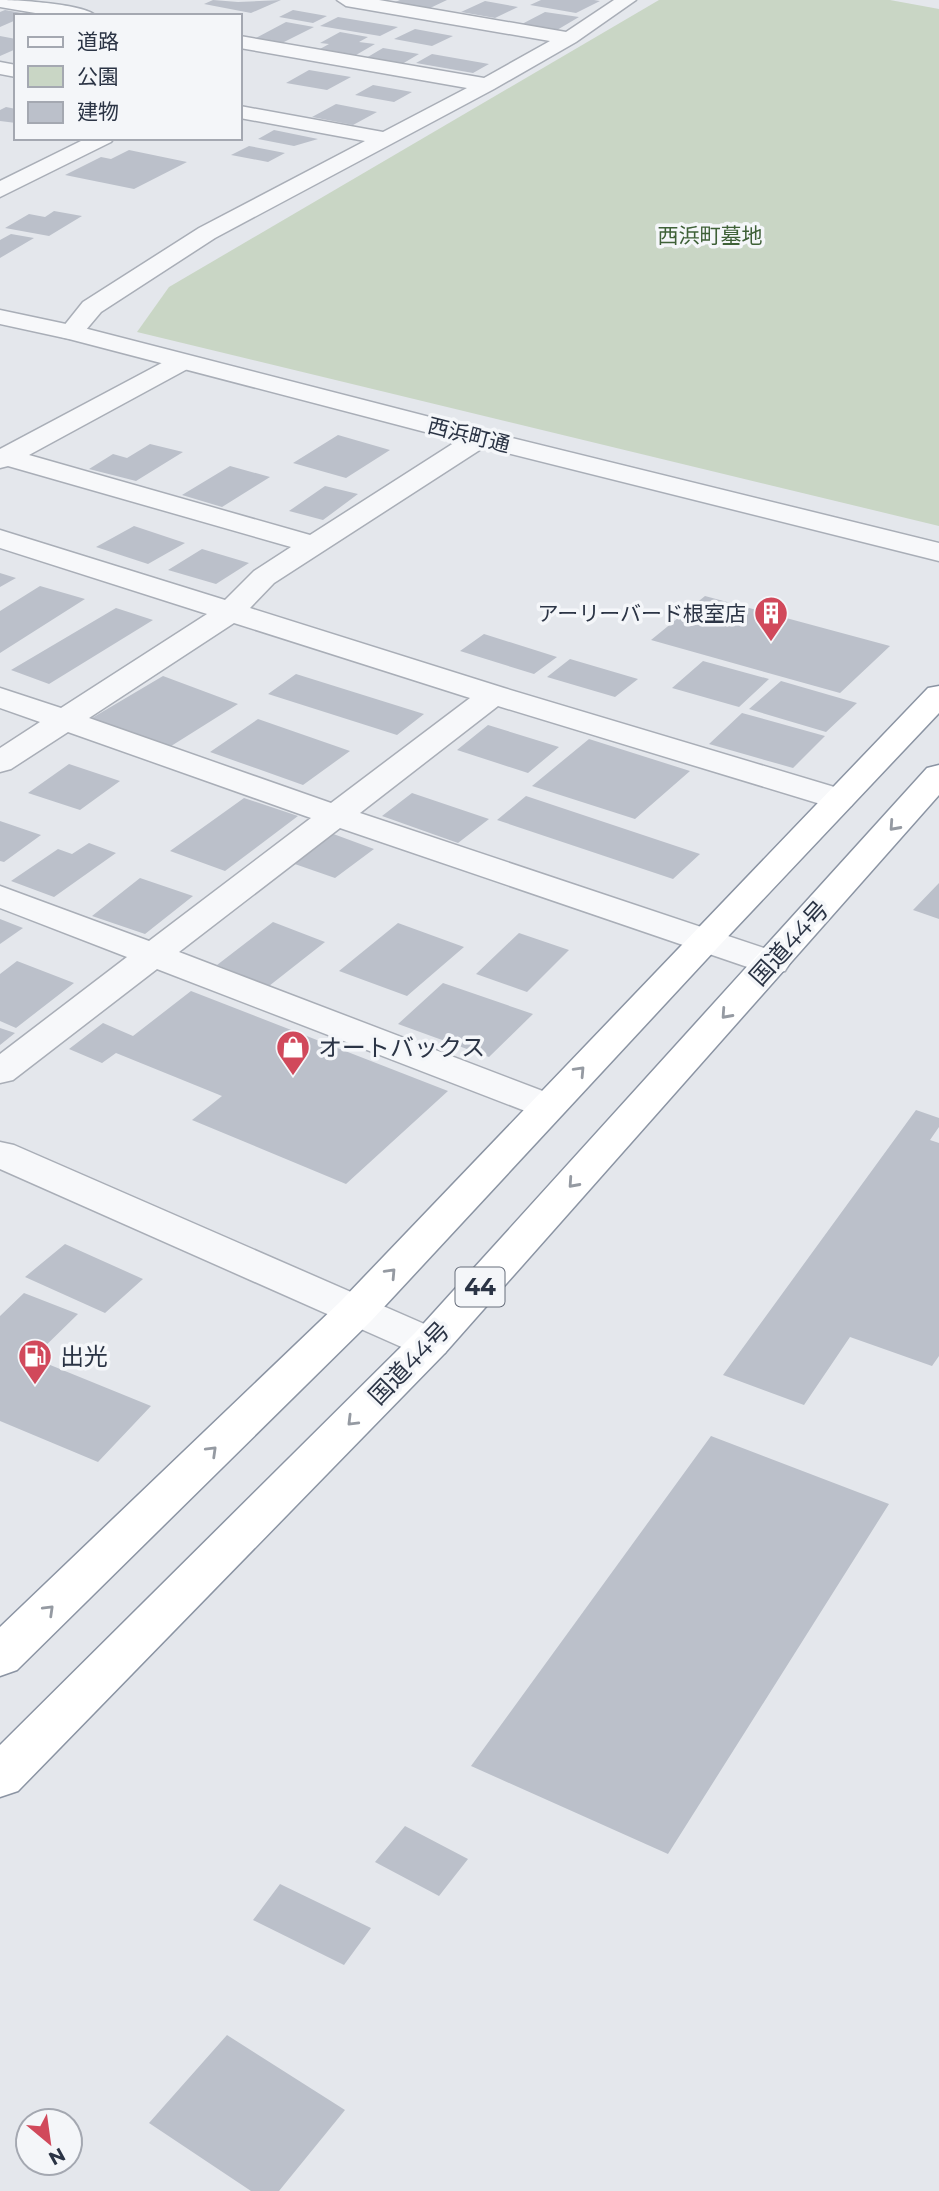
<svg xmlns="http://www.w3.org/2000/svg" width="939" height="2191" viewBox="0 0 939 2191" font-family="Montserrat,'Noto Sans JP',sans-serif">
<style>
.green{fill:#c9d6c5}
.building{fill:#bbc0ca}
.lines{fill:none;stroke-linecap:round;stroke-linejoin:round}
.minor-casing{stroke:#a9aeb7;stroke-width:3}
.tertiary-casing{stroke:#a9aeb7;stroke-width:3}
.trunk-casing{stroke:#8b94a3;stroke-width:3}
.minor{fill:#f7f8fa;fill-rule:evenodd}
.tertiary{fill:#f7f8fa;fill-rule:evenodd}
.trunk{fill:#fff;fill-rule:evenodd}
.oneway{stroke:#959aa2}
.labels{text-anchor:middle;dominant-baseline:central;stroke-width:7;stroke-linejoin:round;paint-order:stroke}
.far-park-label{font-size:21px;fill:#3f6138;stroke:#f4f6f9}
.far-street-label{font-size:21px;fill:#2b3445;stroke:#f4f6f9}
.far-poi-label{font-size:21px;fill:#2b3445;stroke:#f4f6f9;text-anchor:end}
.shield{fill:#f4f6f9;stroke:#676e7b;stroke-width:2}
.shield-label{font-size:23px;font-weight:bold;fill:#2b3445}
.street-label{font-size:24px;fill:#2b3445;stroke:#f4f6f9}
.poi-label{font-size:24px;fill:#2b3445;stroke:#f4f6f9;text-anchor:start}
</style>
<rect width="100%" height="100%" fill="#e4e7ec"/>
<path class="green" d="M659 0H890L939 9V526L137 332 169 287Z"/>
<path class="building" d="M213 0 238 2 281 0 251 13 204 4Z
M400 0H447L428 9 393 3Z
M541 0H594L600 1 576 13 530 5Z
M485 1 518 7 495 18 461 12Z
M5 10 27 14V16H16V20L0 27V12Z
M293 10 327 16 313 23 279 17Z
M545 12 579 17 557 30 522 24Z
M338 17 398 27 380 36 320 26Z
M286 22 314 27 282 43 254 39Z
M415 29 453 36 432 46 394 39Z
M340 32 368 37 359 42 375 44 356 55 320 49 329 44 320 43Z
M0 36 16 39V49L0 56Z
M383 48 419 54 402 64 366 58Z
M432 54 489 64 473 73 416 63Z
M309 70 351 77 327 90 286 83Z
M373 85 412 92 394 102 355 95Z
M336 104 377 112 353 125 312 117Z
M6 107 16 109V123L0 121V110Z
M274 130 318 139 294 146 258 139Z
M249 146 285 153 268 162 231 155Z
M129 150 187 162 134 189 65 175 101 157 111 159Z
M54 211 82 216 49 236 5 228 29 214 45 217Z
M11 234 34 238 0 258V240Z
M338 435 390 450 346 478 293 463Z
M150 444 183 452 136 481 89 469 113 454 127 458Z
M230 466 270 477 222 507 182 495Z
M325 486 358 494 323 520 289 511Z
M134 526 185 543 148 564 96 547Z
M202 549 249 563 216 584 168 570Z
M0 573 16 578 0 587Z
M40 586 85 599 0 653V611Z
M705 596 890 646 840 693 651 640Z
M116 608 153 620 49 684 11 670Z
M484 634 557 657 534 674 460 651Z
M570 659 638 679 615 697 547 677Z
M703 661 769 679 739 707 672 688Z
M296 674 424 714 397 735 268 694Z
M163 676 238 704 168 748 92 718Z
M781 681 857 703 826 732 749 709Z
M742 713 825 736 793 768 709 744Z
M258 719 350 751 303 785 210 752Z
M488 725 559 747 528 773 457 750Z
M589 739 690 771 635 819 532 786Z
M69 764 120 781 80 810 28 793Z
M412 793 489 819 458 843 382 816Z
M526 796 700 854 673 879 497 820Z
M244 798 298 816 225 871 170 851Z
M0 821 41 835 4 862 0 861Z
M328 832 374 849 335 878 289 862Z
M89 843 116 853 54 897 11 881 58 849 72 854Z
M140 878 193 896 145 934 92 916Z
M939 883V919L913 910Z
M0 919 23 928 0 944Z
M273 922 325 942 269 986 217 965Z
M398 923 464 947 407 996 339 971Z
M519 933 569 950 527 992 476 974Z
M17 961 74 983 16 1028 0 1021V974Z
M443 983 533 1014 489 1057 398 1024Z
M191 991 448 1091 346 1184 192 1120 222 1096 116 1053 102 1063 69 1049 103 1023 133 1036Z
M0 1028 15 1033 0 1045Z
M916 1110 939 1118V1127L930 1140 939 1143V1356L932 1366 850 1337 804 1405 723 1375Z
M65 1244 143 1279 105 1313 25 1277Z
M24 1293 78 1314 33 1358 151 1406 98 1462 0 1421V1316Z
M711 1436 889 1504 668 1854 471 1766Z
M405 1826 468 1859 439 1896 375 1862Z
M280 1884 371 1928 344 1965 253 1920Z
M227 2035 345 2110 279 2191H251L149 2123Z"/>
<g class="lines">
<g class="minor-casing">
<path id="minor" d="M0 0C18 0 85 4 96 16H53L0 7Z
M337 0H379L566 32 614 0H636L576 42 494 89 215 238 101 312 80 337 71 339 62 337 59 332 83 302 199 228 365 141 240 118V106L383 132 467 88 240 48V36L484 78 550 41 346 6Z
M0 62 16 65V77L0 74Z
M87 138H114L111 142 0 197V181Z
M182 354 191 357 195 362 191 367 29 455 310 535 471 432 480 430 489 432 493 438 489 444 274 583 250 608 504 688 851 792 856 799 851 806 839 809 827 806 498 706 360 813 785 955 790 963 785 971 772 974 759 971 340 828 179 952 561 1098 566 1106 561 1114 547 1118 533 1114 157 969 13 1080 0 1083V1054L127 957 0 908V886L149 941 311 818 68 732 11 769 0 772V748L40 722 0 708V688L61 708 207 614 0 548V530L225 600 254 571 291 547 8 466 0 468V449L173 357ZM234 623 470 698 331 803 89 718Z
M0 1142 14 1145 445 1333 451 1343 445 1353 430 1357 415 1353 0 1169Z"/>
</g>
<g class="tertiary-casing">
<path id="tertiary" d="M0 310 80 327 488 432 939 543V561L471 444 69 339 0 324Z"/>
</g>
<g class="trunk-casing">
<path id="trunk" d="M939 686V713L718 947 371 1321 17 1670 0 1676V1627L341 1301 928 688Z
M939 765V795L445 1353 18 1791 0 1797V1745L415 1333 927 768Z"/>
</g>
<use href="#minor" class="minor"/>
<use href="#tertiary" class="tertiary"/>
<use href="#trunk" class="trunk"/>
</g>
<defs><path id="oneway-chevron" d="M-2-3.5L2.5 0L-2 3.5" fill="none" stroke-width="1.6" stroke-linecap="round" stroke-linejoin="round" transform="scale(1.75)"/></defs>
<g class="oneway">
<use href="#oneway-chevron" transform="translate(894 826) rotate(132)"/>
<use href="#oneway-chevron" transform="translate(726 1014) rotate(132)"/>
<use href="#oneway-chevron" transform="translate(580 1071) rotate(-47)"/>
<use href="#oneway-chevron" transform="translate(573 1183) rotate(132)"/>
<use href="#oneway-chevron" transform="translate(391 1273) rotate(-47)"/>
<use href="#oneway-chevron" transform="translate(352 1421) rotate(135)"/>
<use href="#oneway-chevron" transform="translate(212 1451) rotate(-44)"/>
<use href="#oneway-chevron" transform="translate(49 1610) rotate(-44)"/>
</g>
<defs>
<g id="building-pin" transform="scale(1.75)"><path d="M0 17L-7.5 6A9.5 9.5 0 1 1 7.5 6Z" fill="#d1495b" stroke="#f4f6f9"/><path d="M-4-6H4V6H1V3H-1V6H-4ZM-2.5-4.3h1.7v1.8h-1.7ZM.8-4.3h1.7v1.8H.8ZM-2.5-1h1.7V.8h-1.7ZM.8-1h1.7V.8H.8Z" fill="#fff"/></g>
<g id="shop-pin" transform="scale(1.75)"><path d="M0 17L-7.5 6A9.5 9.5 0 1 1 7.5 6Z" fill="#d1495b" stroke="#f4f6f9"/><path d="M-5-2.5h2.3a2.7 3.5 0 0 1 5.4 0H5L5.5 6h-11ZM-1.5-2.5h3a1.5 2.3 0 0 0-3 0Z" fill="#fff"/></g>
<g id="fuel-pin" transform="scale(1.75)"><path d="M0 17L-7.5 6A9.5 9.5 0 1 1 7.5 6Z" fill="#d1495b" stroke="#f4f6f9"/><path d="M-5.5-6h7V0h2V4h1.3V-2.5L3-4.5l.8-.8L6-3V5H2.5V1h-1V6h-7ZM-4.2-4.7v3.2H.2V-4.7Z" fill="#fff"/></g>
</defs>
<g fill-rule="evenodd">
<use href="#building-pin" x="771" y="613"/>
<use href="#shop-pin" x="293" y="1047"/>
<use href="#fuel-pin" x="35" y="1356"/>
</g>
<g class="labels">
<g class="far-park-label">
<text x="710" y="235">西浜町墓地</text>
</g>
<g class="far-street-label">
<text transform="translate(469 435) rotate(14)">西浜町通</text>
</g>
<g class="far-poi-label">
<text x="746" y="613">アーリーバード根室店</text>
</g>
<rect class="shield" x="455.5" y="1267.5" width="49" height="39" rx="5"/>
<g class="shield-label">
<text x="480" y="1287">44</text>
</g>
<g class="street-label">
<text transform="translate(789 943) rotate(-48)">国道44号</text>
<text transform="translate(409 1363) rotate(-46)">国道44号</text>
</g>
<g class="poi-label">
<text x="318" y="1047">オートバックス</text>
<text x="60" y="1356">出光</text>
</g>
</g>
<rect x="14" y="14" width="228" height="126" fill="#f4f6f9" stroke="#a4a8b1" stroke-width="2"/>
<rect x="28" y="37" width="35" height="10" fill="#f7f8fa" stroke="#a4a8b1" stroke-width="2"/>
<text x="77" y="49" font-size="21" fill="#2b3445">道路</text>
<rect x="28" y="66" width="35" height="21" fill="#c9d6c5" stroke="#a4a8b1" stroke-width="2"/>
<text x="77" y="84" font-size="21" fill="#2b3445">公園</text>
<rect x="28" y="102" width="35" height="21" fill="#bbc0ca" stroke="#a4a8b1" stroke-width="2"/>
<text x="77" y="119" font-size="21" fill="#2b3445">建物</text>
<g transform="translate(49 2142) rotate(151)"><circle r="33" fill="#f4f6f9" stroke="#a4a8b1" stroke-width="2"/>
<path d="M0-5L12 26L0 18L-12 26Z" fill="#d1495b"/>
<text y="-10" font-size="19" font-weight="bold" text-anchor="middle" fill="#2b3445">N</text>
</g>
</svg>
